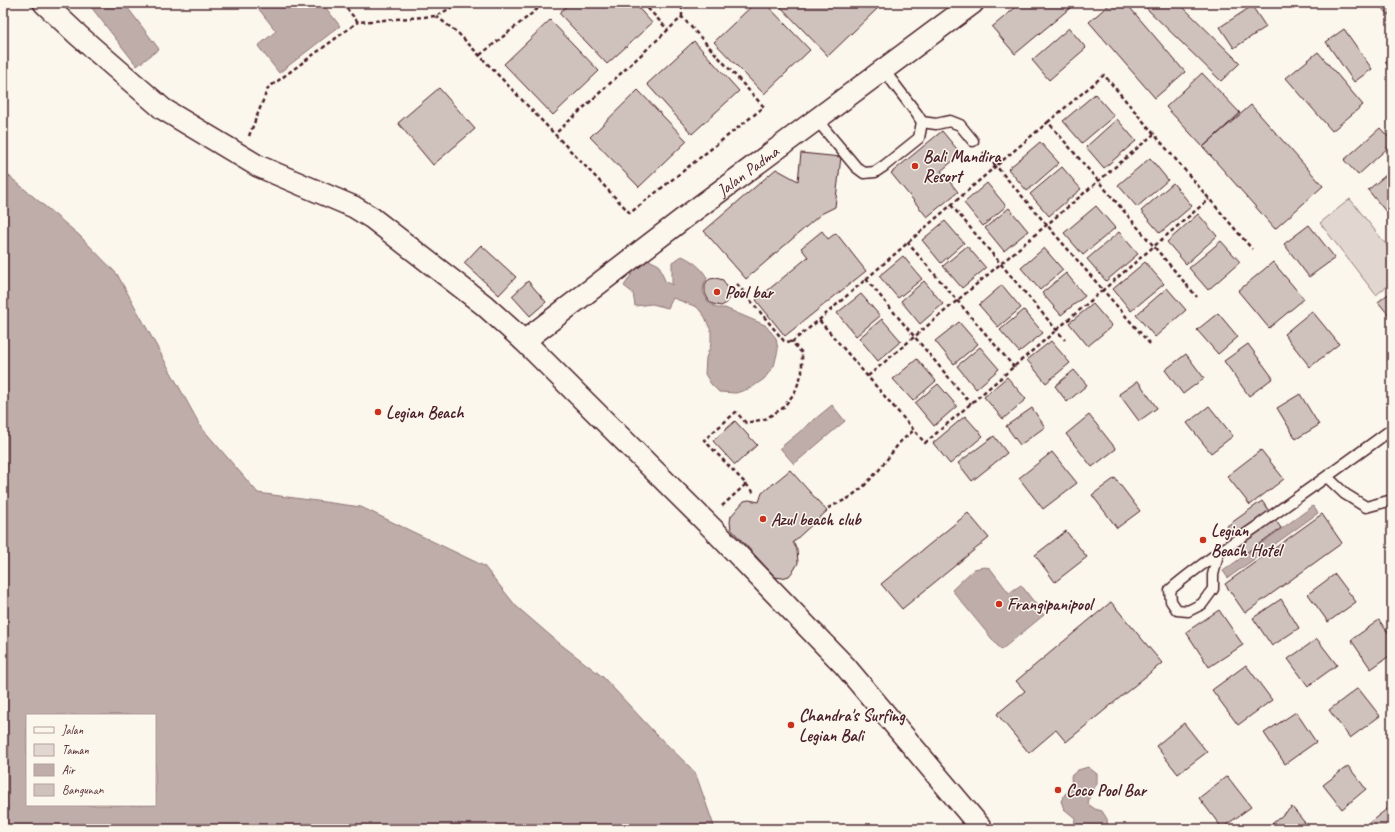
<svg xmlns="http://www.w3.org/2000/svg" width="1395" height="832" viewBox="0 0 1395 832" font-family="Caveat,sans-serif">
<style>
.green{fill:#e2d7d0;stroke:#967b7e}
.water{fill:#bfadaa;stroke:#907477;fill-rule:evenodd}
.building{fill:#cfc2bc;stroke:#4a1f2b}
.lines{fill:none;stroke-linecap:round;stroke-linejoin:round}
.service-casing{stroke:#4a1f2b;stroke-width:13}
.minor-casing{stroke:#4a1f2b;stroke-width:24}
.path{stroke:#4a1f2b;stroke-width:2.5;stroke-dasharray:4 3;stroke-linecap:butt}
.service{stroke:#fbf7ec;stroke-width:10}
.minor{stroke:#fbf7ec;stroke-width:21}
.poi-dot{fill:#c8321e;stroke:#fbf7ec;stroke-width:1.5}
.labels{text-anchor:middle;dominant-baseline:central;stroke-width:3;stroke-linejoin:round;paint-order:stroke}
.poi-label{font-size:17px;font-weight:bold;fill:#4a1f2b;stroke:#fbf7ec;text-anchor:start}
.street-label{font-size:17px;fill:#4a1f2b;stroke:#fbf7ec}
</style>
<rect width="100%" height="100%" fill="#fbf7ec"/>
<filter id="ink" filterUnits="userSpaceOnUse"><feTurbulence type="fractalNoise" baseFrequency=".025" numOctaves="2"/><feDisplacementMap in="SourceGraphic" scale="8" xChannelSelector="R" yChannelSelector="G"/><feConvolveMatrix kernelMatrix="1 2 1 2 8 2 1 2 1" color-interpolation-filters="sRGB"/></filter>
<g filter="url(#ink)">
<path class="green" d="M1350 199 1392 252V282L1376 295 1320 223Z"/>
<path class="water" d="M88 3H124L159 49 137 66Z
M254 3H322L340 26 279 73 258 46 276 31Z
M3 171 79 235 117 274 201 427 258 493 361 507 484 566 516 606 559 643 603 677 654 732 695 772 715 829H3ZM27 715H155V805H27Z
M682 256C693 261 702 268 707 278L704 284 703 292 708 302 717 308H725L765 325 776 338 778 350 774 366 764 379 751 388 736 393 719 392 711 384 705 374 706 358 711 344V331L705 317 697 307 673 298 668 308 652 304 635 306 633 293 624 286 635 269 649 260 659 265 665 281 672 285V262Z
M832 405 845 421 794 464 780 448Z
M1313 506 1318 513 1228 578 1223 571Z
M984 567 990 568 1009 593 1021 585 1044 615 1001 650 952 590 974 569Z
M1088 767 1097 774V784L1090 794 1088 804 1095 809 1102 811 1107 819 1108 829H1074L1075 818 1064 809 1061 801 1065 794 1072 788 1071 776 1078 770Z"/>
<path class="building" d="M570 3H634L652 23 607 64 559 13Z
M755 3H765L810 50 764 94 714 42Z
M777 3H873L878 8 828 56Z
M1021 3H1076L1015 54 992 27Z
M1111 3H1126L1185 72 1155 98 1089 22Z
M1141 3H1179L1240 63 1221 81Z
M1378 3H1392V18Z
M1252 6 1266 27 1234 48 1220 27Z
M550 20 599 71 553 115 504 64Z
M1069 28 1086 48 1049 80 1032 60Z
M1344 29 1372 69 1354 82 1326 42Z
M694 41 739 91 692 134 647 84Z
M1318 52 1363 105 1332 131 1286 78Z
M1392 57V71L1385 62Z
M1202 73 1240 113 1203 147 1166 107Z
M439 88 475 129 433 165 398 123Z
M638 90 687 141 639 187 590 137Z
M1095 94 1114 116 1082 143 1063 121Z
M1251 105 1323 186 1275 229 1203 147Z
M1117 119 1136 141 1104 168 1086 147Z
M1380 128 1392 141V144L1358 175 1344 160Z
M942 131 961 154 941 171 958 192 927 217 891 173Z
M1040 142 1059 163 1027 191 1008 169Z
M801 153 841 157 835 207 821 214 746 279 704 231 776 169 798 181Z
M1150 158 1168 180 1137 207 1118 185Z
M1062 167 1081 189 1049 216 1030 194Z
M1392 170V219L1368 190Z
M987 183 1006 206 983 226 964 203Z
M1173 183 1192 206 1160 233 1141 211Z
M1096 206 1115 228 1083 255 1064 233Z
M1009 208 1028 231 1004 251 985 228Z
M1198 214 1217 236 1186 264 1167 242Z
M945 221 964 243 941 263 922 240Z
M1309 225 1335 258 1309 277 1284 244Z
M822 231 828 239 836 233 866 271 785 336 756 300 808 257 801 248Z
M1119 232 1138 254 1106 281 1087 259Z
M1221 241 1240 262 1208 290 1189 268Z
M481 245 516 277 499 295 464 263Z
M967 246 986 268 962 288 943 266Z
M1044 248 1063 270 1040 290 1021 268Z
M903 256 922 279 898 298 879 276Z
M1145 262 1164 284 1131 311 1113 289Z
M1273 262 1304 299 1269 328 1238 291Z
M1066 273 1085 296 1061 315 1042 293Z
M716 278 723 280 730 292 729 299 727 303 721 306 713 304 709 301 705 293V285L707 281 710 279Z
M528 281 546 302 530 316 512 296Z
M924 281 943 304 920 324 901 301Z
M1002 285 1021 308 998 327 979 305Z
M1167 288 1186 310 1155 337 1136 315Z
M1392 291V319L1378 302Z
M861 294 880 316 856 336 837 313Z
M1093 304 1112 326 1088 346 1069 323Z
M1024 310 1043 333 1019 352 1000 330Z
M1312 311 1339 344 1310 367 1284 334Z
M1218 313 1238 337 1218 354 1197 330Z
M882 319 901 341 878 361 859 338Z
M959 322 978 344 954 364 935 341Z
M1051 341 1070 363 1046 383 1027 360Z
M1248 344 1273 378 1249 396 1224 361Z
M980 347 999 369 976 389 957 366Z
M1186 354 1204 378 1183 394 1165 370Z
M917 359 936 381 913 401 893 379Z
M1074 370 1087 385 1067 402 1055 386Z
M1007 377 1026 399 1003 419 984 397Z
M1138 381 1157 408 1139 421 1119 394Z
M938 384 957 406 934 426 915 403Z
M1300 394 1319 425 1296 439 1277 408Z
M1209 406 1233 436 1211 453 1187 423Z
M1032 408 1045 427 1020 445 1006 426Z
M1089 415 1116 449 1092 467 1066 434Z
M965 416 983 436 950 464 933 443Z
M735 421 757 445 735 465 713 441Z
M994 436 1007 453 972 481 958 463Z
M1261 450 1284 479 1250 505 1227 476Z
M1052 452 1077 483 1043 509 1019 478Z
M790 470 827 511 793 542 797 550 798 563 794 570 789 576 782 578 775 577 731 529 730 522 731 516 744 501 749 500 759 502 762 493Z
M1115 478 1140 511 1117 528 1092 495Z
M1262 501 1281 528 1246 553 1227 526Z
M968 513 989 538 902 609 881 584Z
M1322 514 1342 543 1245 613 1225 584Z
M1066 531 1087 557 1055 582 1035 555Z
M1335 574 1356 602 1328 622 1308 594Z
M1281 599 1299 628 1272 646 1253 618Z
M1111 602 1162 663 1066 742 1056 730 1029 753 997 714 1025 691 1016 681Z
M1219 610 1243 645 1209 667 1186 632Z
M1379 620 1392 638V654L1371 669 1351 640Z
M1317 639 1337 665 1308 686 1288 659Z
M1246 665 1272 700 1238 725 1212 690Z
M1358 688 1380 716 1350 738 1329 710Z
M1296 712 1316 742 1285 764 1264 733Z
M1184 723 1207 752 1178 774 1156 746Z
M1348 766 1366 789 1342 809 1323 785Z
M1227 776 1251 807 1222 828 1199 798Z
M1392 805V829H1374L1369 823Z
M1292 807 1310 829H1266Z"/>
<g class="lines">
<g class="service-casing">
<path id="service" d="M816 119 856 167 864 173 875 172 884 166 919 138 922 122 917 114 883 69
M922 122 936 124 950 121 960 125 973 141
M1327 477 1345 494 1366 507 1392 500
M1218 554 1213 575V589L1202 604 1188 611 1177 610 1171 601 1170 590C1197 566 1229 546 1259 525 1303 493 1348 462 1392 429"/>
</g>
<g class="minor-casing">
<g id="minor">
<path d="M44 3 79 36 163 109 258 166 354 207 372 218 484 305 524 341 713 529 845 666 982 829"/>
<path id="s1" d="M524 341 692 212 973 3"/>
</g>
</g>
<path class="path" d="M342 3 358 22 436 16 460 3
M643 3 668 30
M436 16 459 34 630 213 764 107 682 17 555 134
M682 17V3
M480 55 545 3
M1154 134 1104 75 1048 122 1197 297
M249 136 268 88 358 22
M983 152 996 166 1048 122
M951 205 1065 340
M907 242 1014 367
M866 279 971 404
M737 284 784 341 792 342
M1150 344 1103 290 1209 199
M868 376 1154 134 1252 249
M746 484 755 494
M722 506 746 484 704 440 736 412 746 423 765 419 783 408 795 392 802 373V353L792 342 819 320 996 166 1103 290 925 443 819 320
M828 508 849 498 863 487 879 470 900 442 914 430"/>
<use href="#service" class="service"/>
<use href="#minor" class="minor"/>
</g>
</g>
<g class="poi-dot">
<circle cx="915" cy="166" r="4"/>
<circle cx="717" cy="292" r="4"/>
<circle cx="378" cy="412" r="4"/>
<circle cx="763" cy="519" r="4"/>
<circle cx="1203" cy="540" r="4"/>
<circle cx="999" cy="604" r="4"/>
<circle cx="791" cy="725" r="4"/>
<circle cx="1058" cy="790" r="4"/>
</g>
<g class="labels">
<g class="poi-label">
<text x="923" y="156">Bali Mandira<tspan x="923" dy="20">Resort</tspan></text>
<text x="725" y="292">Pool bar</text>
<text x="386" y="412">Legian Beach</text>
<text x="771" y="519">Azul beach club</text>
<text x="1211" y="530">Legian<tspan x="1211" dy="20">Beach Hotel</tspan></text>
<text x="1007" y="604">Frangipanipool</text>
<text x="799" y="715">Chandra's Surfing<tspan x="799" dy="20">Legian Bali</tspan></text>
<text x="1066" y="790">Coco Pool Bar</text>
</g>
<g class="street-label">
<text stroke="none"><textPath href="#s1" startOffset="281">Jalan Padma</textPath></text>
</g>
</g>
<rect width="1395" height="832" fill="none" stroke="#fbf7ec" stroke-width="16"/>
<rect x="8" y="8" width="1379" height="816" fill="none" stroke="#4a1f2b" stroke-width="1.5" filter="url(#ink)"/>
<rect x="26" y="714" width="130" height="92" fill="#fbf7ec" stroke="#b4a19f"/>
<rect x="34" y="727" width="20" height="6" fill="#fbf7ec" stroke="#b4a19f"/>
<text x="62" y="734" font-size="12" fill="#4a1f2b">Jalan</text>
<rect x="34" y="744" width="20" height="12" fill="#e2d7d0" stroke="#b4a19f"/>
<text x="62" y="754" font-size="12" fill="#4a1f2b">Taman</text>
<rect x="34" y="764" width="20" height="12" fill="#bfadaa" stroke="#b4a19f"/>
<text x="62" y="774" font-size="12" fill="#4a1f2b">Air</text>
<rect x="34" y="784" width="20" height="12" fill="#cfc2bc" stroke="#b4a19f"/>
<text x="62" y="794" font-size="12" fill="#4a1f2b">Bangunan</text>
</svg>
